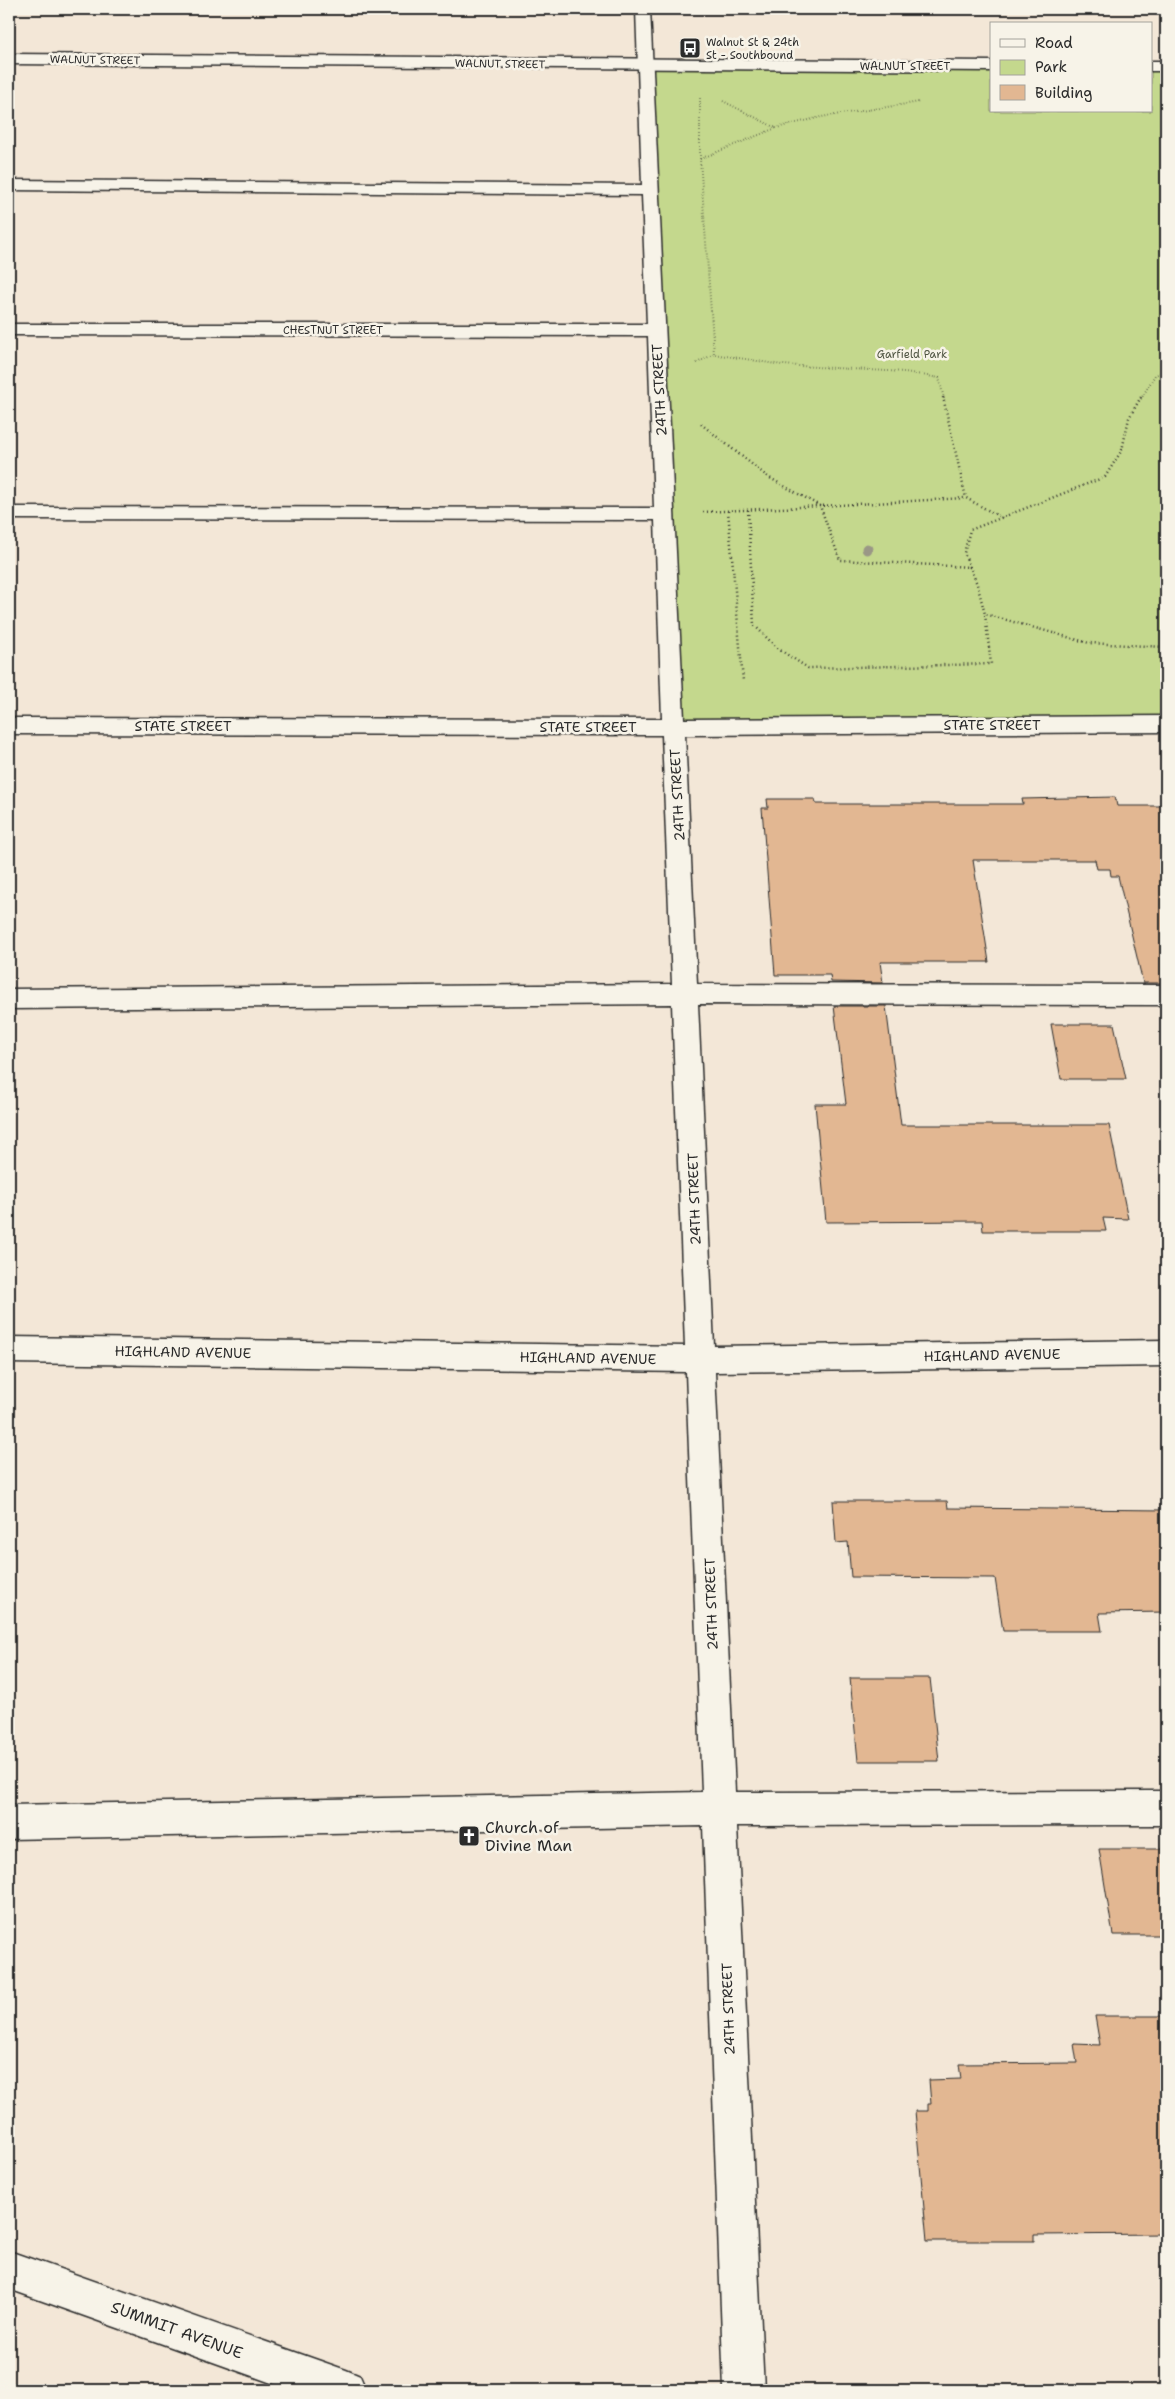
<svg xmlns="http://www.w3.org/2000/svg" width="1175" height="2399" viewBox="0 0 1175 2399" font-family="'Shantell Sans',sans-serif">
<style>
.green{fill:#c4d88d;stroke:#78825c}
.building{fill:#e2b792;stroke:#2b2b2b}
.lines{fill:none;stroke-linecap:round;stroke-linejoin:round}
.minor-casing{stroke:#2b2b2b;stroke-width:3}
.major-casing{stroke:#2b2b2b;stroke-width:3}
.path-far1{stroke:#2b2b2b;stroke-width:2;stroke-dasharray:0.5 2.5;stroke-linecap:butt}
.path{stroke:#2b2b2b;stroke-width:2.5;stroke-dasharray:1 3;stroke-linecap:butt}
.minor{fill:#f7f3e8;fill-rule:evenodd}
.major{fill:#f7f3e8;fill-rule:evenodd}
.tree{fill:#9a9786}
.labels{text-anchor:middle;dominant-baseline:central;stroke-width:5;stroke-linejoin:round;paint-order:stroke}
.far-poi-label{font-size:11px;fill:#2b2b2b;stroke:#f7f3e8;text-anchor:start}
.far-street-label{font-size:11px;fill:#2b2b2b;stroke:#f7f3e8}
.far-park-label{font-size:11px;fill:#515644;stroke:#f7f3e8}
.street-label{font-size:14px;fill:#2b2b2b;stroke:#f7f3e8}
.near-poi-label{font-size:16px;fill:#2b2b2b;stroke:#f7f3e8;text-anchor:start}
.near-street-label{font-size:16px;fill:#2b2b2b;stroke:#f7f3e8}
</style>
<rect width="100%" height="100%" fill="#f3e7d7"/>
<filter id="ink" filterUnits="userSpaceOnUse"><feTurbulence type="fractalNoise" baseFrequency=".02" numOctaves="2"/><feDisplacementMap in="SourceGraphic" scale="10" xChannelSelector="R" yChannelSelector="G"/><feConvolveMatrix kernelMatrix="1 2 1 2 8 2 1 2 1" color-interpolation-filters="sRGB"/></filter>
<g filter="url(#ink)">
<path class="green" d="M646 65 991 66V111H1151V66H1166V724L674 727Z"/>
<path class="building" d="M1115 797 1117 806H1166V983H1143L1118 876H1111L1110 869H1097L1095 860H973L989 962H880L883 983 831 982 830 975H775L762 808H768L767 799H815L816 804H1023L1022 799Z
M834 1006H886L901 1125H1109L1128 1219 1103 1218 1106 1231H983L982 1221 826 1222 815 1104H846Z
M1051 1024H1114L1126 1079H1061Z
M833 1501H947L948 1508 1166 1510V1612L1099 1613 1102 1631H1003L995 1578 851 1577 848 1542 836 1543Z
M850 1678H930L939 1761H858Z
M1099 1849H1166V1935H1113Z
M1095 2016H1166V2234L1034 2235V2241H927L915 2111H928V2104H931L929 2080 961 2079 959 2064 1077 2063 1074 2044 1100 2045Z"/>
<g class="lines">
<g class="minor-casing">
<path id="minor" d="M636 9H650L684 719 1166 716V732L685 735 697 984 1166 985V1005L698 1004 714 1346 1166 1340V1366L715 1372 735 1792 1166 1791V1825L737 1826 764 2390H724L703 1826 9 1839V1805L702 1792 686 1372 9 1363V1337L685 1346 672 1004 9 1009V989L672 984 662 735 9 734V718L662 719 655 520 9 519V507L654 508 648 336 9 335V324H647L642 195 9 190V180L642 185Z
M9 2251 346 2370 360 2376 366 2390H291L9 2289Z"/>
</g>
<g class="major-casing">
<path id="major" d="M9 54 991 61V71L9 64Z
M1151 61H1166V71H1151Z"/>
</g>
<path class="path-far1" d="M700 98V159L714 354 782 365 905 372 939 378 944 399
M776 128 821 117 920 102
M700 159 776 128 721 100
M697 363 714 354
M1141 399 1155 375 1166 371"/>
<path class="path" d="M943 397 966 498 1002 518
M1141 397 1129 418 1122 450 1105 477 970 530 964 553 977 584 985 614 1089 643 1166 647
M701 424 768 477 820 506 966 498
M748 510 754 625 777 648 808 668 991 664 985 614
M728 511 743 681
M703 512 820 506 840 560 970 567"/>
<use href="#minor" class="minor"/>
<use href="#major" class="major"/>
</g>
<circle class="tree" cx="867" cy="549" r="5.5"/>
</g>
<defs>
<g id="bus-square" transform="scale(1.125)"><rect x="-9" y="-9" width="18" height="18" rx="4" fill="#2b2b2b" stroke="#f7f3e8"/><path d="M-5-6H5V4H4V6H2V4H-2V6H-4V4H-5ZM-3.5-4V0h7V-4ZM-3.5 1.2v1.5H-2V1.2ZM2 1.2v1.5H3.5V1.2Z" fill="#fff"/></g>
<g id="church-square" transform="scale(1.125)"><rect x="-9" y="-9" width="18" height="18" rx="4" fill="#2b2b2b" stroke="#f7f3e8"/><path d="M-1.2-6h2.4v3.5h3.3v2.4h-3.3V6h-2.4V-.1h-3.3v-2.4h3.3Z" fill="#fff"/></g>
</defs>
<g fill-rule="evenodd">
<use href="#bus-square" x="690" y="48"/>
<use href="#church-square" x="469" y="1836"/>
</g>
<g class="labels">
<g class="far-poi-label">
<text x="706" y="42">Walnut St &amp; 24th<tspan x="706" dy="13">St - Southbound</tspan></text>
</g>
<g class="far-street-label">
<text transform="translate(95 60) rotate(1)">WALNUT STREET</text>
<text transform="translate(500 64) rotate(1)">WALNUT STREET</text>
<text x="905" y="66">WALNUT STREET</text>
<text x="333" y="330">CHESTNUT STREET</text>
</g>
<g class="far-park-label">
<text x="912" y="354">Garfield Park</text>
</g>
<g class="street-label">
<text transform="translate(659 390) rotate(-93)">24TH STREET</text>
<text x="992" y="725">STATE STREET</text>
<text x="183" y="726">STATE STREET</text>
<text x="588" y="727">STATE STREET</text>
<text transform="translate(677 795) rotate(-93)">24TH STREET</text>
<text transform="translate(694 1199) rotate(-92)">24TH STREET</text>
<text transform="translate(183 1352) rotate(1)">HIGHLAND AVENUE</text>
<text transform="translate(992 1355) rotate(-1)">HIGHLAND AVENUE</text>
<text transform="translate(588 1358) rotate(1)">HIGHLAND AVENUE</text>
<text transform="translate(711 1604) rotate(-92)">24TH STREET</text>
<text transform="translate(728 2009) rotate(-92)">24TH STREET</text>
</g>
<g class="near-poi-label">
<text x="485" y="1827">Church of<tspan x="485" dy="18">Divine Man</tspan></text>
</g>
<g class="near-street-label">
<text transform="translate(177 2330) rotate(20)">SUMMIT AVENUE</text>
</g>
</g>
<rect width="1175" height="2399" fill="none" stroke="#f7f3e8" stroke-width="30"/>
<rect x="15" y="15" width="1145" height="2369" fill="none" stroke="#2b2b2b" stroke-width="2" filter="url(#ink)"/>
<rect x="990" y="22" width="162" height="90" fill="#f7f3e8" stroke="#a5a39c"/>
<rect x="1000" y="39" width="25" height="8" fill="#f7f3e8" stroke="#a5a39c"/>
<text x="1035" y="48" font-size="15" fill="#2b2b2b">Road</text>
<rect x="1000" y="60" width="25" height="15" fill="#c4d88d" stroke="#a5a39c"/>
<text x="1035" y="72" font-size="15" fill="#2b2b2b">Park</text>
<rect x="1000" y="85" width="25" height="15" fill="#e2b792" stroke="#a5a39c"/>
<text x="1035" y="98" font-size="15" fill="#2b2b2b">Building</text>
</svg>
